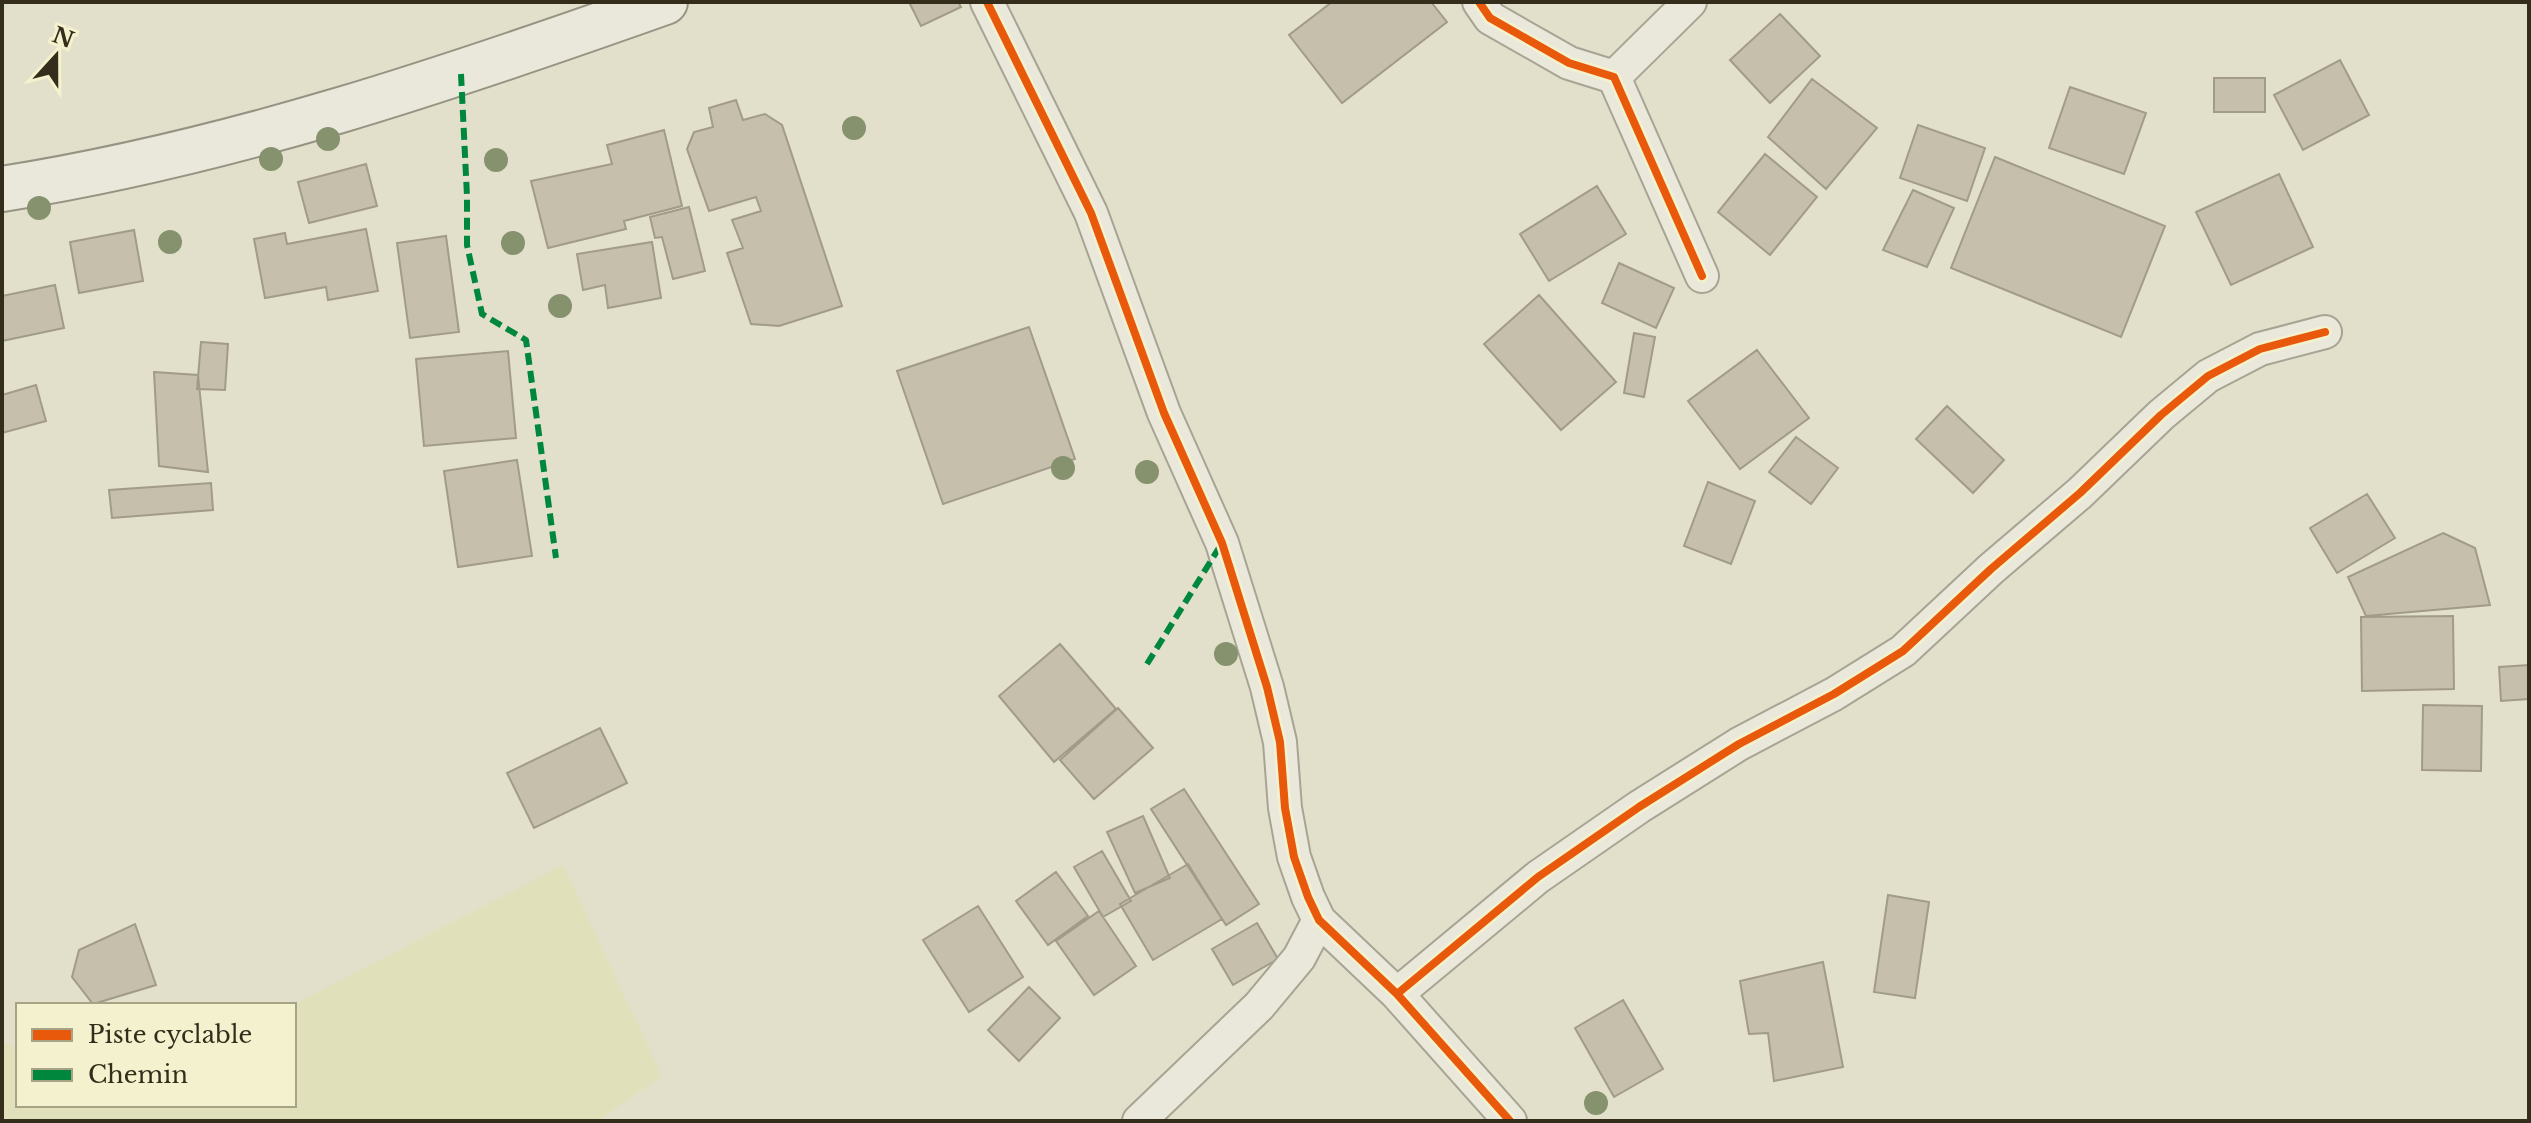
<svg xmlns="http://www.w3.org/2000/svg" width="2531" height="1123" viewBox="0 0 2531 1123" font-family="'Libre Baskerville',serif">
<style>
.farmland{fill:#e0e1ba}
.building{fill:#c5bfab;stroke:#a29b89;stroke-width:2}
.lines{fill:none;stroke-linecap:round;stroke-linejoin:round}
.minor-casing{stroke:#a7a493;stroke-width:36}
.secondary-casing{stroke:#969383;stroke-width:48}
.minor{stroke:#eae8db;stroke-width:32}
.secondary{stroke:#eae8db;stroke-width:44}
.quiet{stroke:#00873e;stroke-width:6;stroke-dasharray:12 6;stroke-linecap:butt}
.cycleway-casing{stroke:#f4f2ce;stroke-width:13}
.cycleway{stroke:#e8590c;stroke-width:8}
.tree{fill:#86916e}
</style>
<rect width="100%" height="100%" fill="#e2e0ca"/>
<path class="farmland" d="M563 865 662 1076 597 1121H2V1041L18 1050V1105H294L293 1005Z"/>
<path class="building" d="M909 2H958L961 7 921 26Z
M1332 2H1431L1447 22 1342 103 1289 35Z
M1780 14 1820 56 1770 103 1730 60Z
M2340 60 2369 115 2303 150 2274 95Z
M2214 78H2265V112H2214Z
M1812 79 1877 128 1826 189 1768 137Z
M2070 87 2146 113 2124 174 2049 148Z
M736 100 743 120 765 114 782 125 842 306 779 326 751 324 727 253 743 248 732 220 761 211 756 197 709 211 687 149 694 132 713 127 709 108Z
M1918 125 1985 148 1967 201 1900 178Z
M664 130 682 206 624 221 626 229 548 248 531 181 612 164 607 145Z
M1765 154 1817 197 1770 255 1718 212Z
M1995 157 2165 226 2121 337 1951 268Z
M366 164 377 206 309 223 298 182Z
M2279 174 2313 247 2231 285 2196 212Z
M1597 186 1626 234 1549 281 1520 234Z
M1913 190 1954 208 1927 267 1883 250Z
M689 207 705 271 673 279 662 237 655 238 650 217Z
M366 229 378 291 328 300 326 287 265 298 254 239 285 233 287 244Z
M134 230 143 281 79 293 70 242Z
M446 236 459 332 410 338 397 243Z
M652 242 661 298 608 308 605 285 583 290 577 254Z
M1619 263 1674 288 1656 328 1602 303Z
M55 285 64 328 2 341V296Z
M1539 295 1616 382 1561 430 1484 344Z
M1029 327 1075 459 943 504 897 371Z
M1634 333 1655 337 1644 397 1624 393Z
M201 342 228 344 225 390 197 389Z
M1757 350 1809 418 1740 469 1688 401Z
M508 351 516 438 424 446 416 359Z
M154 372 198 375 208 472 159 466Z
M36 385 46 421 2 433V395Z
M1947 406 2004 460 1973 493 1916 439Z
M1796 437 1838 468 1811 504 1769 472Z
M517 460 532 556 458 567 444 471Z
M1708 482 1755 501 1731 564 1684 546Z
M211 483 213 510 112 518 109 490Z
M2367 494 2395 538 2337 573 2310 528Z
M2443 533 2475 548 2490 605 2366 616 2348 577Z
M2453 616 2454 689 2362 691 2361 617Z
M1060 644 1116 709 1054 762 999 696Z
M2529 665V699L2501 701 2499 667Z
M2423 705 2482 706 2481 771 2422 770Z
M1118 708 1153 748 1094 799 1060 760Z
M600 728 627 783 534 828 507 773Z
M1184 789 1259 904 1226 925 1151 809Z
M1143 816 1170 878 1135 893 1107 832Z
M1102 851 1131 901 1103 917 1074 867Z
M1188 864 1222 919 1153 960 1120 904Z
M1056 872 1088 916 1048 945 1016 901Z
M1888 895 1929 902 1915 998 1874 992Z
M978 906 1023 977 969 1012 923 940Z
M1099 911 1136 966 1094 995 1056 941Z
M1257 923 1278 959 1233 985 1212 949Z
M135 924 156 985 93 1004 72 977 79 950Z
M1823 962 1843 1067 1774 1081 1768 1033 1749 1034 1740 981Z
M1029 987 1060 1018 1019 1061 988 1030Z
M1623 1000 1663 1069 1614 1097 1575 1028Z"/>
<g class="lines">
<g class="minor-casing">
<path id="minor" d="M987 2 1091 213 1164 413 1222 543 1267 687 1280 742 1285 808 1294 857 1308 897 1319 920 1397 994 1510 1121
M1479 2 1490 18 1569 63 1614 77 1702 276
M1614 77 1690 2
M1397 994 1538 877 1639 807 1739 744 1834 694 1903 651 1991 569 2080 493 2161 415 2208 376 2260 349 2325 332
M1139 1121 1259 1006 1299 958 1319 920"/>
</g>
<g class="secondary-casing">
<path id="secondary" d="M2 189C230 153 448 79 665 2"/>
</g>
<use href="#minor" class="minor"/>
<use href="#secondary" class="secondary"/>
<path class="quiet" d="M461 74 467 196V245L482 314 526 340 556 558
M1147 664 1222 543"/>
<g class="cycleway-casing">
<path id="cycleway" d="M987 2 1091 213 1164 413 1222 543 1267 687 1280 742 1285 808 1294 857 1308 897 1319 920 1397 994 1510 1121
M1479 2 1490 18 1569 63 1614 77 1702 276
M1397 994 1538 877 1639 807 1739 744 1834 694 1903 651 1991 569 2080 493 2161 415 2208 376 2260 349 2325 332"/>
</g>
<use href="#cycleway" class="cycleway"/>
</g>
<g class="tree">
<circle cx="854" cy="128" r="12"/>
<circle cx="328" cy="139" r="12"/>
<circle cx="271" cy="159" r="12"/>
<circle cx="496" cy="160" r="12"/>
<circle cx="39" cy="208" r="12"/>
<circle cx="170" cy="242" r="12"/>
<circle cx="513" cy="243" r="12"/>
<circle cx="560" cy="306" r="12"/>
<circle cx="1063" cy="468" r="12"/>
<circle cx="1147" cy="472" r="12"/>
<circle cx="1226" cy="654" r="12"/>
<circle cx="1596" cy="1103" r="12"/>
</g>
<rect width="2531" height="1123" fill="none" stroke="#342d1c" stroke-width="8"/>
<rect x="16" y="1003" width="280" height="104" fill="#f4f2ce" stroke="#a7a387" stroke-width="2"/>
<rect x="32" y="1029" width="40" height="12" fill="#e8590c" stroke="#a7a387" stroke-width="2"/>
<text x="88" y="1043" font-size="24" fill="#342d1c">Piste cyclable</text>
<rect x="32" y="1069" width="40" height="12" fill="#00873e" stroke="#a7a387" stroke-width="2"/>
<text x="88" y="1083" font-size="24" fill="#342d1c">Chemin</text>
<g transform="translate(56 56) rotate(21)" stroke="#f4f2ce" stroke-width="6" paint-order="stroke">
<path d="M0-6L14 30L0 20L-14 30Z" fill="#342d1c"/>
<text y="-12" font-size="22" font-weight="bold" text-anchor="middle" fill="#342d1c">N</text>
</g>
</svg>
